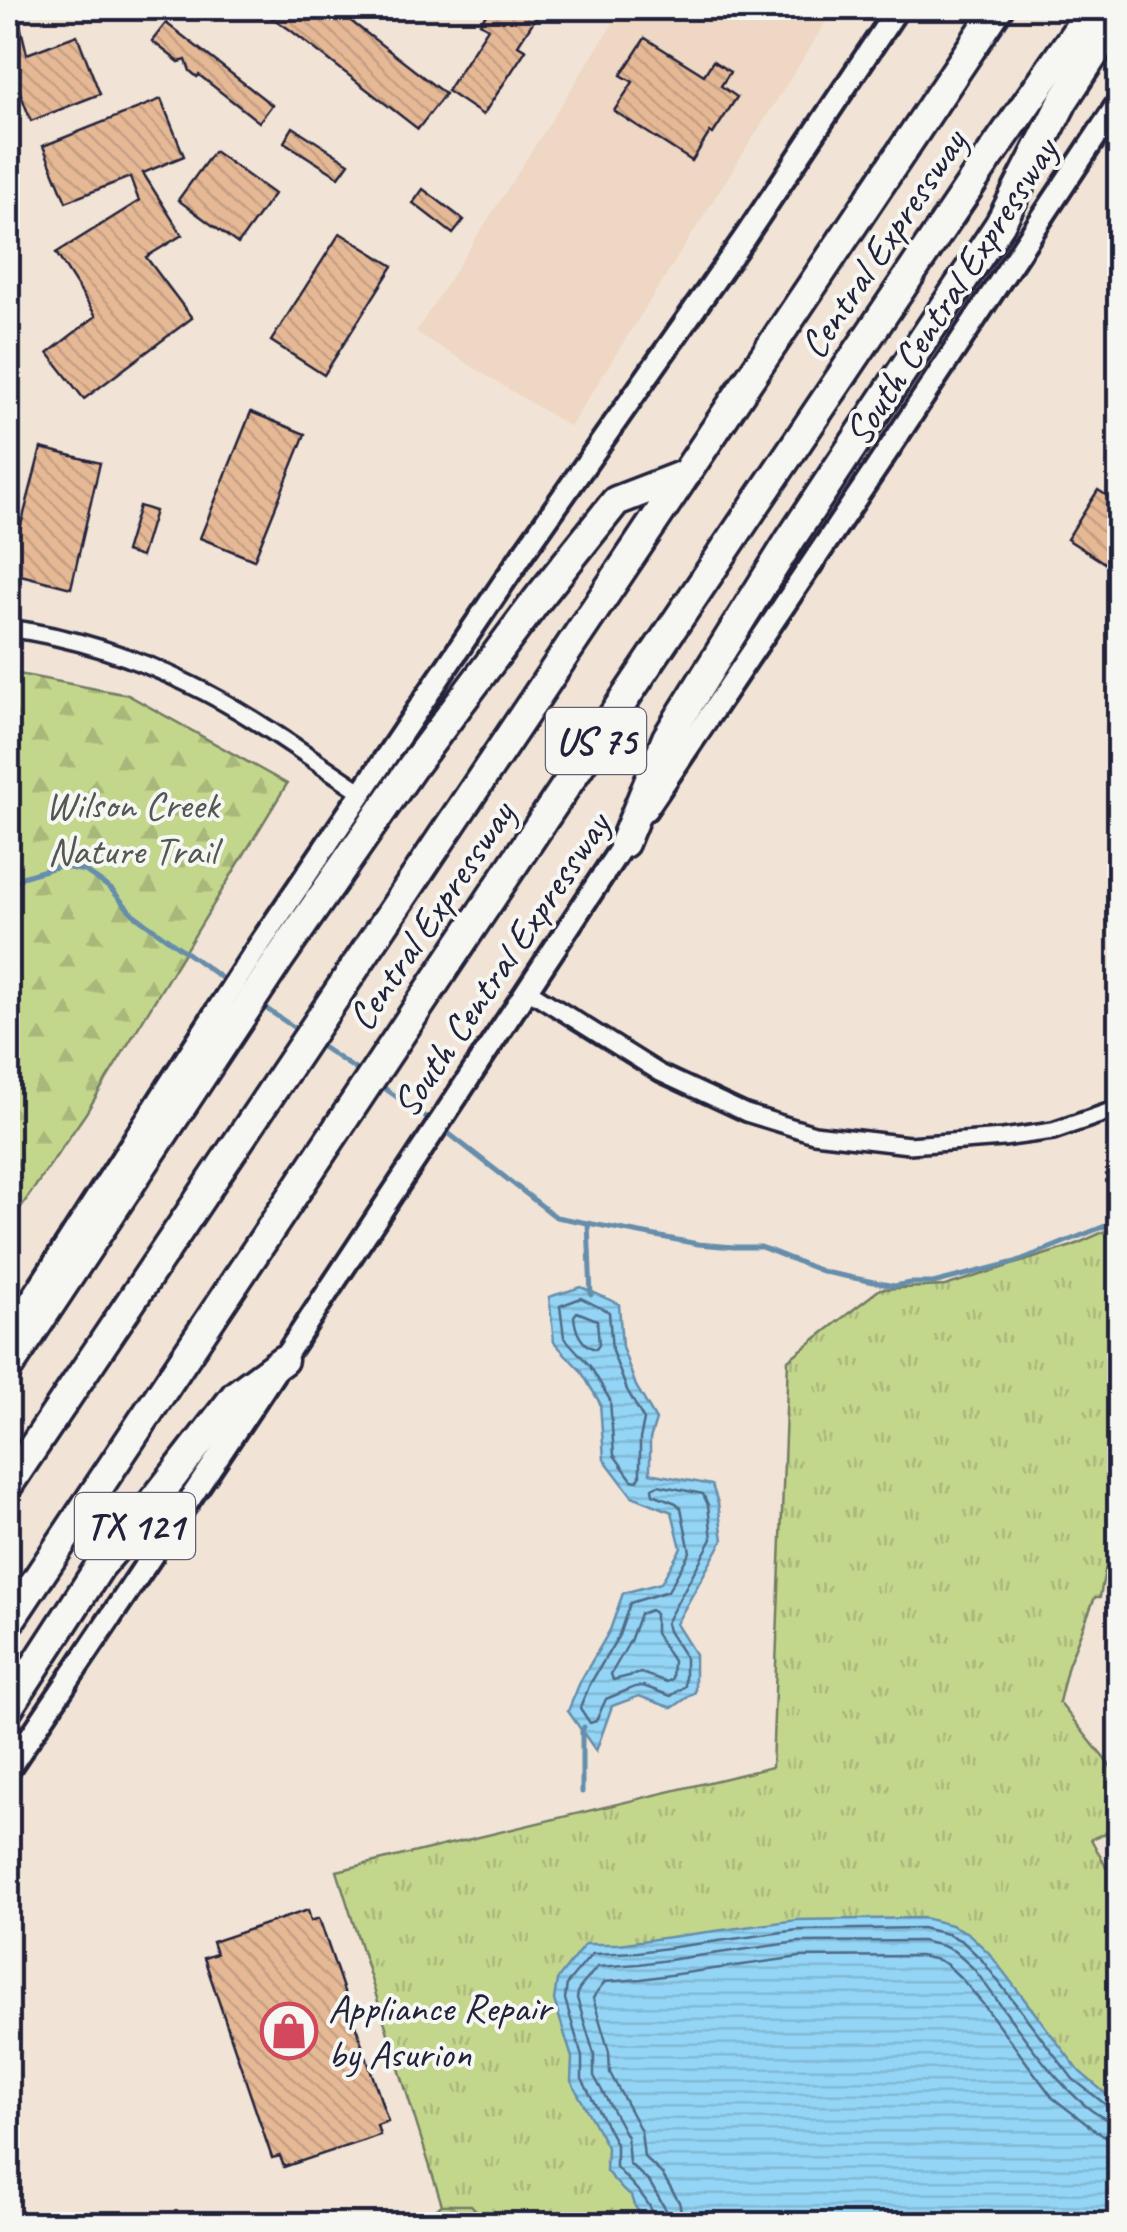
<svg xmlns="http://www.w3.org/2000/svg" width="1127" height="2232" viewBox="0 0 1127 2232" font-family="Caveat,sans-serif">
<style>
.built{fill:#eed7c3}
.grass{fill:url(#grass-tufts);stroke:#727c64;stroke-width:2.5}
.forest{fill:url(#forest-firs);stroke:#727c64;stroke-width:2.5}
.water{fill:url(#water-rules);stroke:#668dab;stroke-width:2.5}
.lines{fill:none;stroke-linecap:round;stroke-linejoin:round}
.shore{stroke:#506a86;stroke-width:2.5}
.stream{stroke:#668dab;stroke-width:5}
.building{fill:url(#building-back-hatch);stroke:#22223b;stroke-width:2.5}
.street-casing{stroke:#22223b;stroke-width:22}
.secondary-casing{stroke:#22223b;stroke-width:28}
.highway-casing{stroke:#22223b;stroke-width:35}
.street{stroke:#f6f6f2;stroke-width:15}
.secondary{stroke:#f6f6f2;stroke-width:20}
.highway{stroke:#f6f6f2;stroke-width:28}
.labels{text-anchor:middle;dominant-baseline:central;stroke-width:8;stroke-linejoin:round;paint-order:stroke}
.shield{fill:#f6f6f2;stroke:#626272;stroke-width:2.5}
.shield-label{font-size:38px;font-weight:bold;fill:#22223b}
.street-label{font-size:40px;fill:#22223b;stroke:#f6f6f2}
.park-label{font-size:40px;fill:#525853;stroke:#f6f6f2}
.poi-label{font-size:40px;fill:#22223b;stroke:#f6f6f2;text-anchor:start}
</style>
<defs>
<pattern id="grass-tufts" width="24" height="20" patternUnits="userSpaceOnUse" patternTransform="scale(2.5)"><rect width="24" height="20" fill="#c3d78c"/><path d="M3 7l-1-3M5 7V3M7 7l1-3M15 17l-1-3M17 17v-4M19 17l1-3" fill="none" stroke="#a7b87a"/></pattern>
<pattern id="forest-firs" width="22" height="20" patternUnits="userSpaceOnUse" patternTransform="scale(2.5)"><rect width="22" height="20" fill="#c3d78c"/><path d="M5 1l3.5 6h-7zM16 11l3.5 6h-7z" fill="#a7b87a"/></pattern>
<pattern id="water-rules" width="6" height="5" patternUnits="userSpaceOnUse" patternTransform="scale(2.5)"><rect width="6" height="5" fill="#94d5f6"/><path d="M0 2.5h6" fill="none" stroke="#7fb7d4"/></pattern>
<pattern id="building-back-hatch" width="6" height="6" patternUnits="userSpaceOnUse" patternTransform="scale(2.5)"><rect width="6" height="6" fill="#e6b996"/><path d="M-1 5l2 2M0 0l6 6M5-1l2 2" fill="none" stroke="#c59f82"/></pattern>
</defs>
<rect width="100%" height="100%" fill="#f1e4d6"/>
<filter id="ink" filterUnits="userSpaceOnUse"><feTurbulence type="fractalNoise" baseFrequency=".01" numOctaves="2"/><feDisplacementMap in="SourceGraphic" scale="20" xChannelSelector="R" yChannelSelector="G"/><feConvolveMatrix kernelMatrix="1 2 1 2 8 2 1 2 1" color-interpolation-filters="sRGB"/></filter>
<g filter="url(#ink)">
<path class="built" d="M623 8H835L570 427 416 332Z"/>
<path class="grass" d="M1119 1225V1535C1107 1554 1104 1575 1100 1597H1095L1068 1665 1059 1702 1119 1777V1828L1091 1839 1119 1891V2224H417L442 2205 337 1871 772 1767 788 1360 880 1289 945 1286 1072 1246Z"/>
<path class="forest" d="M8 672 128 695 287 784 86 1113 8 1226Z
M442 2205H471L488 2224H417Z"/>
<path class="water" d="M581 1287 619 1304 622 1347 636 1386 656 1420 650 1439V1473L712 1485 718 1503 723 1540 676 1624 695 1654V1692L672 1708 639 1696 612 1706 596 1751 568 1711 581 1680 610 1630 623 1593 661 1583 681 1548 672 1512 632 1496 604 1459 600 1403 581 1371 554 1342 549 1297Z
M924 1918 951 1925 968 1933 989 1953 1080 2072 1119 2105V2224H647L634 2205 631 2196 624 2191 606 2171 607 2147 571 2081 572 2058 554 2000 557 1980 585 1944H618L797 1920Z"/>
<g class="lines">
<path class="shore" d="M581 1298 609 1312 612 1351 627 1390 644 1420 640 1439V1477L637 1481 632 1480 614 1455 610 1400 590 1366 564 1337 560 1306Z
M577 1312 597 1320 599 1345 596 1349C581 1346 575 1330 574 1316Z
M658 1485 703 1494 708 1505 712 1539 666 1623 668 1631 685 1657V1686L671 1696 643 1686 635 1687 606 1699 596 1721 590 1723 580 1708 590 1684 619 1635 630 1603 668 1591 690 1552 681 1508 676 1503 653 1494 652 1488Z
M651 1610 655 1614V1633L673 1661 672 1679 667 1682 641 1673 613 1680 611 1674 630 1641 640 1614Z
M656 2224C653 2202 631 2184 616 2167V2144L582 2079V2057L565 1999 567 1984 592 1954 638 1952 798 1930 922 1928 947 1934 962 1941 982 1960 1073 2079 1110 2108 1120 2110
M669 2224 667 2212 650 2183 629 2163 627 2137 594 2076V2054L577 1998 579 1989 597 1967 639 1964 798 1942 921 1941 943 1946 954 1951 973 1968C1003 2005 1074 2120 1120 2123
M684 2224 679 2202 662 2174 644 2157 641 2131 610 2073 609 2052 593 1998 605 1982 641 1979 800 1957 919 1956 938 1960 946 1964 961 1978 983 2004 1053 2098 1097 2132 1108 2137 1120 2138"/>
<path class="stream" d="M8 889 22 877 59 866 85 871 111 889 133 914 227 982
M261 1005 302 1033
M315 1042 364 1075
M377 1083 434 1123
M443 1129 556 1217 698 1244 734 1247H761L824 1272 894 1286 911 1283H933L1015 1262 1120 1220
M588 1223 591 1295
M582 1792V1731L584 1727"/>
</g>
<path class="building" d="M8 8H16L27 54 77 35 100 94 31 121 8 61Z
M257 8H334L445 94 418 129 289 29Z
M490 8H542L518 45 526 50 483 115 447 91 488 28 480 23Z
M166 23 272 105 259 122 199 75 197 77 190 71 186 60 179 62 152 41Z
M645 38 704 75 713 61 730 72 721 86 737 97 713 134 710 132 692 161 614 111 633 82 621 75Z
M161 99 184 156 143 173 182 235 146 257 192 318 84 399 48 353 96 316 56 253 139 201 130 177 66 202 43 146Z
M293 127 349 163 339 177 284 142Z
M214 151 274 194 238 244 178 200Z
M423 189 464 220 453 234 413 203Z
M340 233 393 266 324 375 271 341Z
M251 412 305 434 254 560 200 538Z
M41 448 100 463 71 588 9 572Z
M1098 490 1120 504V573L1067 539Z
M139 506 155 511 141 557 125 552Z
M308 1910 311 1921 319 1918 388 2121 377 2125 380 2135 284 2167 280 2156 272 2158 204 1958 216 1954 212 1942Z"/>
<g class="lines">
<g class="street-casing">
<path id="street" d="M8 628C72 637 133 656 191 685 250 713 307 756 362 792
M526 989 660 1073 746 1113 814 1134 909 1145 1003 1138 1053 1131 1120 1108"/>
</g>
<g class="secondary-casing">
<path id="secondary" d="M646 810 879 464 1120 100
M8 1335 259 945 524 552 745 237 898 8
M8 1770 253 1405 630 834"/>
</g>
<g class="highway-casing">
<path id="highway" d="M624 843 667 738 790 540 1000 224 1063 101 1120 14
M8 1368 279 959 412 767 537 600 616 501 686 474
M8 1485 998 8
M8 1623 541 823 983 166 1093 8
M8 1708 100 1566 136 1524 236 1395 283 1360"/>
</g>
<use href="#street" class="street"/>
<use href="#secondary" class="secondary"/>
<use href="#highway" class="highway"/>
</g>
</g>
<defs>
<g id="shop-ring" transform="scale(2.875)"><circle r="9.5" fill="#f6f6f2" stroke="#d1495b" stroke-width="1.5"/><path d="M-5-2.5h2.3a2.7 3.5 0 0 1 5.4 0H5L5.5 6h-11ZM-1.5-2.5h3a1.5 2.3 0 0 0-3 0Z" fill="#d1495b"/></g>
</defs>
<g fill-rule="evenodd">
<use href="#shop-ring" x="289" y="2031"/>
</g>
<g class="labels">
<g class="shield">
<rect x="546" y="708" width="100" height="66" rx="8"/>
<rect x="75" y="1493" width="120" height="66" rx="8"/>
</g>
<g class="shield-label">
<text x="596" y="741">US 75</text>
<text x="135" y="1526">TX 121</text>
</g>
<g class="street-label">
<text transform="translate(883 244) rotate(-56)">Central Expressway</text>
<text transform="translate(951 292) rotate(-57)">South Central Expressway</text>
<text transform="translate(431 916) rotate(-56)">Central Expressway</text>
<text transform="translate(501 965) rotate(-56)">South Central Expressway</text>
</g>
<g class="park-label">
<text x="132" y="805">Wilson Creek<tspan x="132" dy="46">Nature Trail</tspan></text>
</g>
<g class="poi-label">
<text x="328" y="2008">Appliance Repair<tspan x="328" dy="46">by Asurion</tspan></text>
</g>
</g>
<rect width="1127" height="2232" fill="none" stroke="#f6f6f2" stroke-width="40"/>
<rect x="20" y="20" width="1087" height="2192" fill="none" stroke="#22223b" stroke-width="4" filter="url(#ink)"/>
</svg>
